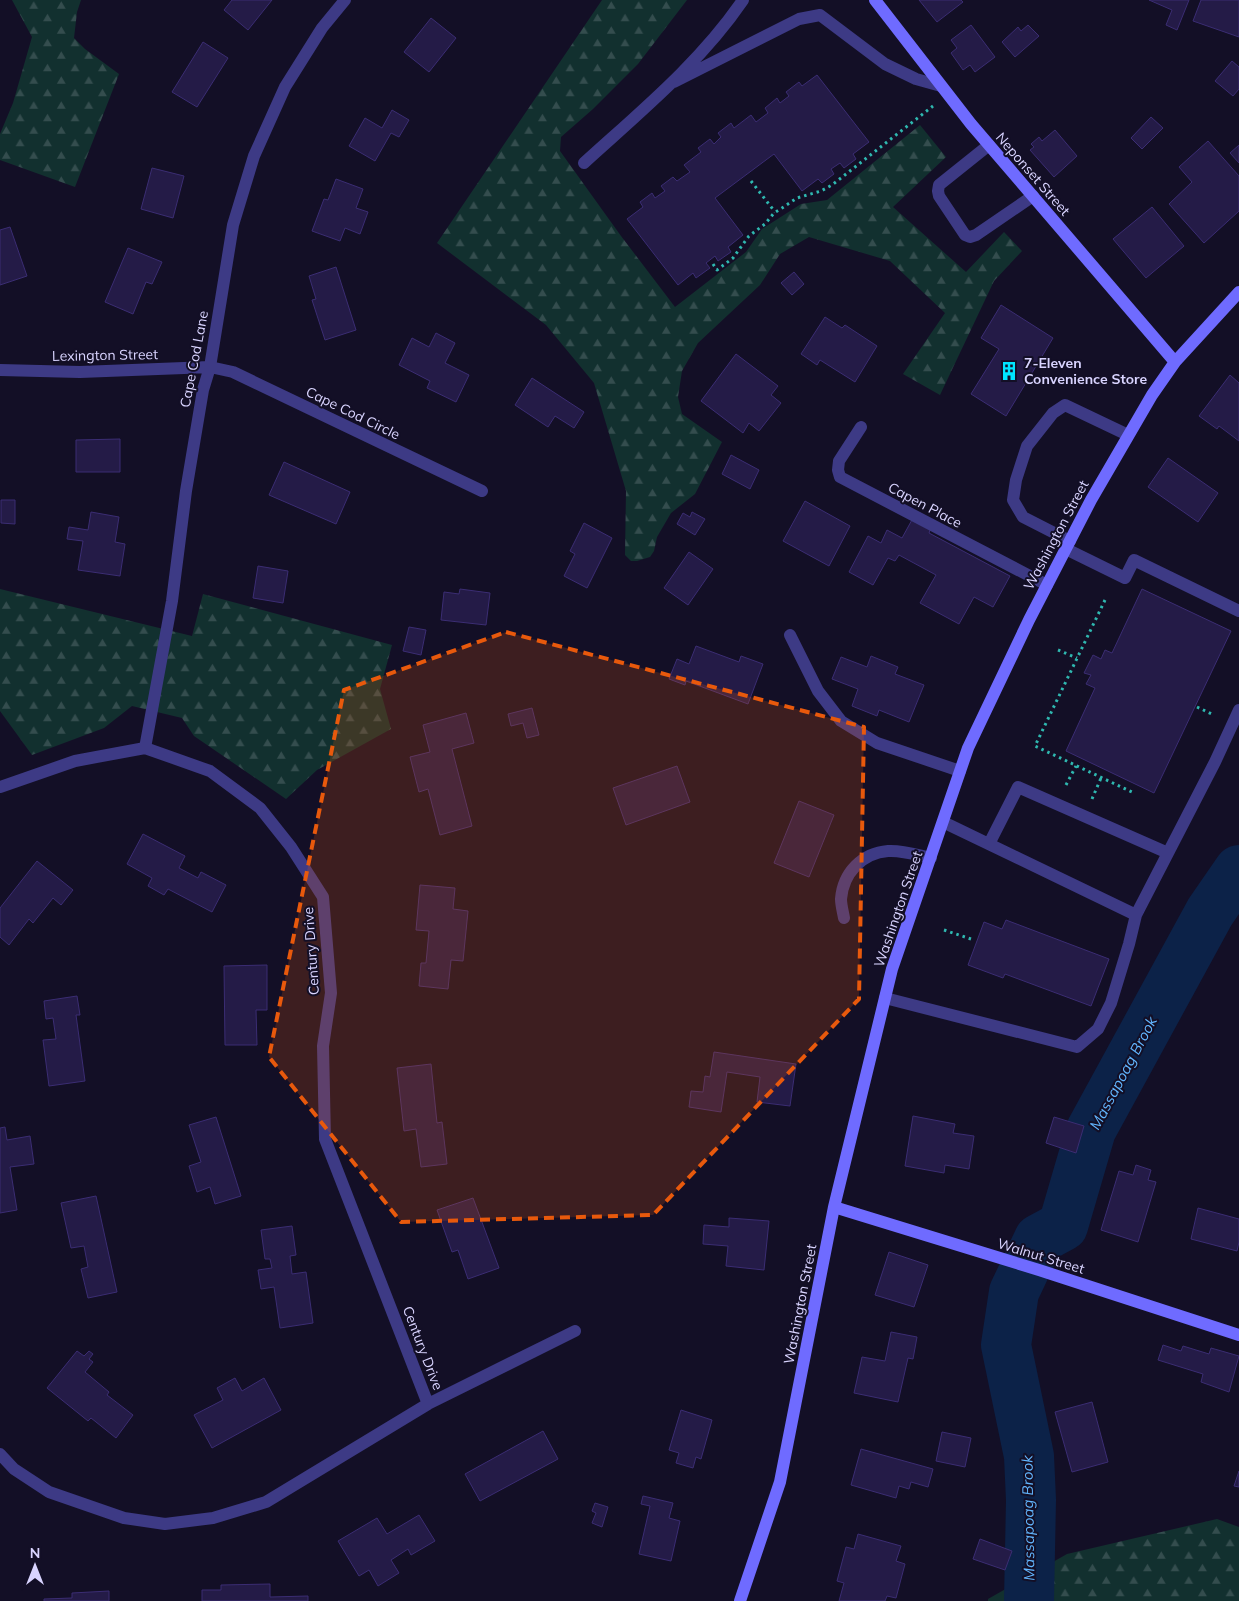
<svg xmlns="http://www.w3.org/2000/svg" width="1239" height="1601" viewBox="0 0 1239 1601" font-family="Mulish,sans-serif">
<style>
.forest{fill:url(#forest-firs)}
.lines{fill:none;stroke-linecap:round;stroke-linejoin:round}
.river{stroke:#0c2248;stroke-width:50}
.building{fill:#241b47;stroke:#3b2d73}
.path{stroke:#2fb8b0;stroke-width:3;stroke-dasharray:2.5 4;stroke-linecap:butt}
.lane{stroke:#3d3a85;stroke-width:12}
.street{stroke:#3d3a85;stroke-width:12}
.secondary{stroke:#6f6bff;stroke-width:12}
.marked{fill:#e8590c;fill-opacity:0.2;stroke:#e8590c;stroke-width:4;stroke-dasharray:10 6;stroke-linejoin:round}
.labels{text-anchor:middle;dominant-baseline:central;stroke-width:4;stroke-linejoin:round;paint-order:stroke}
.street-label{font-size:14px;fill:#d9d4ff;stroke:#130f26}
.poi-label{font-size:14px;font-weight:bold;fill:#d9d4ff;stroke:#130f26;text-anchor:start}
.water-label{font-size:15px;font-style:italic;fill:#62b6ff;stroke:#130f26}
</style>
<defs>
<pattern id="forest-firs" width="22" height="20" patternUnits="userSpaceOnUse" patternTransform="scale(1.25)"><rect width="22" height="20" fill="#12302f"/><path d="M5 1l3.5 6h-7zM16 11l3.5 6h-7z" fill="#344d4e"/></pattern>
</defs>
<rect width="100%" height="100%" fill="#130f26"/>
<path class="forest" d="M12 0H81L77 12 74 38 85 49 119 74 75 187 0 160V134L13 103 32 37Z
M602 0H687L638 64 593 109 561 137 560 151 621 236 675 307 746 252 762 229 801 204 827 200 920 125 946 157 893 207 966 272 1004 232 1022 251 994 281 940 395 903 374 945 313 890 261 809 237 780 254 760 285 698 343 682 371 678 397 682 414 722 442 695 494 671 513 657 537 654 551 650 557 637 561H631L625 555 626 491 594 383 546 325 437 243Z
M0 589 192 636 203 594 392 645 380 689 391 729 317 770 286 799 194 736 182 718 132 706 104 728 32 755 0 711Z
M1217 1519 1239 1527V1601H988V1599L1067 1554Z"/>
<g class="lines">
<path class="river" d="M1029 1601 1031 1500 1029 1456 1006 1345 1014 1292 1039 1239 1063 1226 1091 1130 1210 912 1239 870"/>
</g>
<path class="building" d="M232 0H272L248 30 224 10Z
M919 0H961L963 2 937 22Z
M1149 0H1189L1177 30 1166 25 1172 10Z
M1201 0H1239V37L1193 21Z
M431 18 456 38 429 72 404 52Z
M971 25 995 57 975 72 970 65 963 70 951 53 957 48 951 40Z
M1028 25 1039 36 1015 57 1002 42 1018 27 1021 31Z
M203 42 228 58 197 107 172 92Z
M1232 61 1239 67V89L1233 96 1215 81Z
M817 75 869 142 853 154 856 159 844 168 840 163 831 169 834 174 822 183 818 179 802 191 774 154 715 198 743 235 728 247 731 252 718 261 715 256 706 263 710 268 696 278 693 273 678 285 627 219 643 207 640 202 652 193 655 198 665 191 661 186 673 177 677 181 690 172 684 165 701 152 698 148 710 139 714 144 721 137 718 133 731 123 734 128 751 115 756 122 768 113 765 108 777 98 780 103 789 96 786 92 799 82 802 86Z
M392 110 409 120 399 137 391 133 375 161 349 146 365 118 382 128Z
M1151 117 1163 128 1142 149 1131 138Z
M1055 130 1077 156 1054 177 1030 150 1034 147 1031 144 1039 137 1042 141Z
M1208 141 1239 176V211L1204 243 1169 204 1192 182 1179 167Z
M1239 145V163L1230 153Z
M152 168 184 176 173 218 141 209Z
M336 179 363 189 356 208 368 212 360 234 345 228 340 241 312 231 324 199 328 200Z
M1152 207 1184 246 1146 278 1113 239Z
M10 227 27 276 0 285V230Z
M128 248 162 262 152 284 146 282 133 314 105 302Z
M336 267 356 330 325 340 312 300 316 299 309 276Z
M794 272 804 284 792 295 781 283Z
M1001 305 1053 338 1006 416 971 394 999 349 981 338Z
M825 317 842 328 845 325 877 346 855 382 820 360 817 365 801 354Z
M436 333 455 343 445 363 469 375 456 402 427 388 430 381 399 365 412 338 429 347Z
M736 354 778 386 771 395 781 403 759 431 749 423 743 433 701 401Z
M1230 375 1239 383V441L1219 426 1217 429 1199 416Z
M532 378 584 412 574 428 555 416 548 427 515 405Z
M120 439V472H76V440Z
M731 455 759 470 750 489 722 474Z
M1168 458 1218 493 1198 522 1148 487Z
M284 462 350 492 336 524 269 495Z
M1 500H15V524L1 523Z
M805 501 850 526 829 566 783 541Z
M91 512 119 517 115 542 125 544 120 576 78 570 83 541 67 539 69 527 88 530Z
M692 512 705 519 695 535 677 524 683 513 690 517Z
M913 518 931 528 929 533 1010 576 993 607 974 597 959 624 920 603 936 575 899 555 895 561 888 558 873 585 849 572 868 536 881 543 887 530 902 538Z
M584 523 612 538 587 588 564 576 575 554 570 551Z
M689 552 713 569 688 605 664 588Z
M258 566 288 571 283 603 253 598Z
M460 589 490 593 486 625 441 620 444 592 459 594Z
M1142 589 1231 631 1154 793 1066 751 1095 688 1086 684 1091 675 1084 673 1093 655 1101 659 1105 650 1112 653Z
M409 627 426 630 421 655 403 651Z
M696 646 739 662 741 656 763 664 748 704 686 681 685 685 669 679 677 659 689 664Z
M871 656 898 667 895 674 924 685 909 722 879 710 877 716 852 706 858 689 832 679 841 657 867 667Z
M532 708 539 735 527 738 523 723 511 726 508 714Z
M466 713 474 743 452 749 472 826 440 835 428 789 419 792 410 757 430 752 423 725Z
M677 766 690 802 626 825 613 788Z
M799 801 834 815 809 877 774 863Z
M143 834 185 856 179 868 198 878 201 872 226 885 212 912 168 889 164 895 148 886 152 878 127 864Z
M37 861 73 890 61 905 53 898 33 923 29 919 9 945 0 937V908Z
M420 885 455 888 453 909 468 911 463 961 451 960 448 989 419 986 421 963H426L429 931 416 930Z
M1006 920 1109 959 1091 1006 1005 974 1003 978 968 965 984 922 1002 929Z
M267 965V1010H256L257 1045H225L224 966Z
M77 996 80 1015H76L85 1081 49 1086 43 1040 56 1039 53 1018 46 1019 44 1001Z
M714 1052 796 1064 790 1106 757 1102 760 1077 727 1072 721 1112 689 1107 691 1091 703 1092 705 1076 710 1077Z
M431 1064 437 1123 442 1122 447 1164 421 1167 416 1129 404 1131 397 1068Z
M913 1116 955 1124 953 1133 974 1136 969 1169 945 1165 944 1173 905 1166Z
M216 1117 241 1196 215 1204 210 1187 197 1192 189 1166 201 1162 189 1125Z
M1054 1117 1084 1126 1076 1153 1046 1143Z
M5 1127 7 1140 30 1136 34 1164 10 1167 17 1210 0 1213V1128Z
M1136 1165 1151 1170 1148 1180 1156 1182 1138 1242 1101 1230 1119 1171 1133 1175Z
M96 1196 117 1292 88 1298 81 1269 88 1267 84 1246 71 1248 61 1203Z
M473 1198 499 1268 468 1279 458 1250 452 1252 437 1210Z
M1198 1208 1239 1219V1242L1237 1251 1191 1239Z
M729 1218 769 1221 764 1270 726 1266 728 1246 703 1244 704 1225 729 1227Z
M292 1226 296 1255 290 1256 292 1274 306 1272 313 1323 280 1328 274 1287 261 1289 258 1270 272 1268 270 1259H265L261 1230Z
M889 1252 928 1265 914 1307 875 1295Z
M891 1332 917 1337 913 1359 908 1358 898 1402 854 1393 862 1357 885 1361Z
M1163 1345 1181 1351 1183 1346 1209 1354 1211 1348 1239 1356 1229 1392 1201 1382 1203 1374 1158 1360Z
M77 1351 84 1356 89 1351 93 1354 89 1359 93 1362 85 1372 109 1392 107 1395 133 1415 116 1438 91 1418 88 1421 47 1388Z
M235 1378 242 1391 264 1378 281 1410 212 1448 194 1415 223 1400 217 1388Z
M1092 1402 1108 1462 1072 1472 1055 1412Z
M681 1410 712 1420 701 1459 696 1457 693 1468 676 1463 679 1453 669 1450Z
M543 1431 558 1459 480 1501 465 1474Z
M942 1432 971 1438 965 1467 936 1461Z
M861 1449 933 1469 928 1487 911 1482 909 1489 899 1486 896 1498 851 1485Z
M1239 1471V1487L1234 1486Z
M643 1496 673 1503 669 1518 680 1521 671 1561 639 1554 650 1506 641 1504Z
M595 1503 608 1507 602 1527 592 1523 596 1513 592 1511Z
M419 1515 435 1541 411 1555 408 1549 391 1560 399 1573 378 1586 369 1570 359 1576 338 1541 377 1518 387 1534Z
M858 1534 901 1546 896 1561 905 1564 896 1598 887 1596 885 1601H839L844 1583 837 1581 846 1547 854 1549Z
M980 1539 1012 1551 1005 1570 973 1559Z
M270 1584V1597L308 1596V1601H202V1590H221V1585Z
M109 1591V1601H44V1599L72 1598V1593Z"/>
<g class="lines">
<path class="path" d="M751 181 775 212
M713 264 717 270 733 258 749 236 765 224 774 213 782 208 797 198 821 191 832 185 933 106
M1105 600 1035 746 1134 793
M1058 650 1077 658
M1197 707 1214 715
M1066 785 1076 766
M1092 799 1101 778
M944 930 971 939"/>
<path class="lane" d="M674 82 799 19 820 15 885 64 916 79 941 86
M989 145 939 185 938 191 939 196 965 235 970 237 976 235 1033 196
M584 163C640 112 700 63 743 0
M1070 541 1023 517 1013 500 1016 480 1027 446 1053 413 1065 405 1128 435
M1066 549 1125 578 1134 560 1239 611
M790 635 818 691 841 721 877 743 960 771
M943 822 1136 915 1215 762 1239 710
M989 844 1018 787 1168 853
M844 918C843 912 841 905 841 899 843 873 862 853 888 851 903 850 917 855 931 858
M885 998 1077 1047 1098 1029 1111 1003 1129 944 1136 915"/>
<path class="street" d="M0 370 80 372 210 367 233 372 482 491
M861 427 839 461 838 470 840 477 1047 585
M145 748 172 601 186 491 203 390 210 367 233 225 254 156 285 87 322 28 345 0
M0 787 75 761 145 748 210 771 260 808 291 847 323 897 331 993 323 1046 325 1139 428 1404 266 1502 213 1518 165 1524 124 1518 49 1492 14 1469 0 1454
M428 1404 575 1331"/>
<path class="secondary" d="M875 0 971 124 1175 362
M834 1207 1039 1270 1239 1335
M740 1601 780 1482 834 1207 892 969 968 748 1029 620 1091 500 1152 395 1175 362 1239 292"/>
</g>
<path class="marked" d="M506 632 864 727 859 999 653 1215 401 1222 269 1057 344 690Z"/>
<defs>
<g id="building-bare" transform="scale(1.5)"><path d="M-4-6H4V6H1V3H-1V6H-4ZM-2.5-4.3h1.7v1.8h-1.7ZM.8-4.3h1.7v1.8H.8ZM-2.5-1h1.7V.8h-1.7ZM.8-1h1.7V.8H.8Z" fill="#00e5ff" stroke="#130f26" stroke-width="2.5" paint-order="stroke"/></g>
</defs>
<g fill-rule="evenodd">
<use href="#building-bare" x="1009" y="371"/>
</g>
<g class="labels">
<g class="street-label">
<text transform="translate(1033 174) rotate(49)">Neponset Street</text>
<text transform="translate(105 355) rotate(-1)">Lexington Street</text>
<text transform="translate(194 359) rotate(-79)">Cape Cod Lane</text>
<text transform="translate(353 413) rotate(26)">Cape Cod Circle</text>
<text transform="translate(925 505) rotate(28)">Capen Place</text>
<text transform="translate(1056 535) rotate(-62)">Washington Street</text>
<text transform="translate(898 909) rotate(-71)">Washington Street</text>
<text transform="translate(311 951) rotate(-94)">Century Drive</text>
<text transform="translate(1041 1256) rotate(17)">Walnut Street</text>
<text transform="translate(800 1304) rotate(-79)">Washington Street</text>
<text transform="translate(423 1348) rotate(69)">Century Drive</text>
</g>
<g class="poi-label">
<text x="1024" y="363">7-Eleven<tspan x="1024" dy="16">Convenience Store</tspan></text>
</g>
<g class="water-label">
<text transform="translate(1123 1073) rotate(-62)">Massapoag Brook</text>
<text transform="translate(1028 1518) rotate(-91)">Massapoag Brook</text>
</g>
</g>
<g transform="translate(35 1566)" stroke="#130f26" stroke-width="4" paint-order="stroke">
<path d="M0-4L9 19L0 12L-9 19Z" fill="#d9d4ff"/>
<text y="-8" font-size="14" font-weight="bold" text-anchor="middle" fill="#d9d4ff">N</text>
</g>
</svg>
